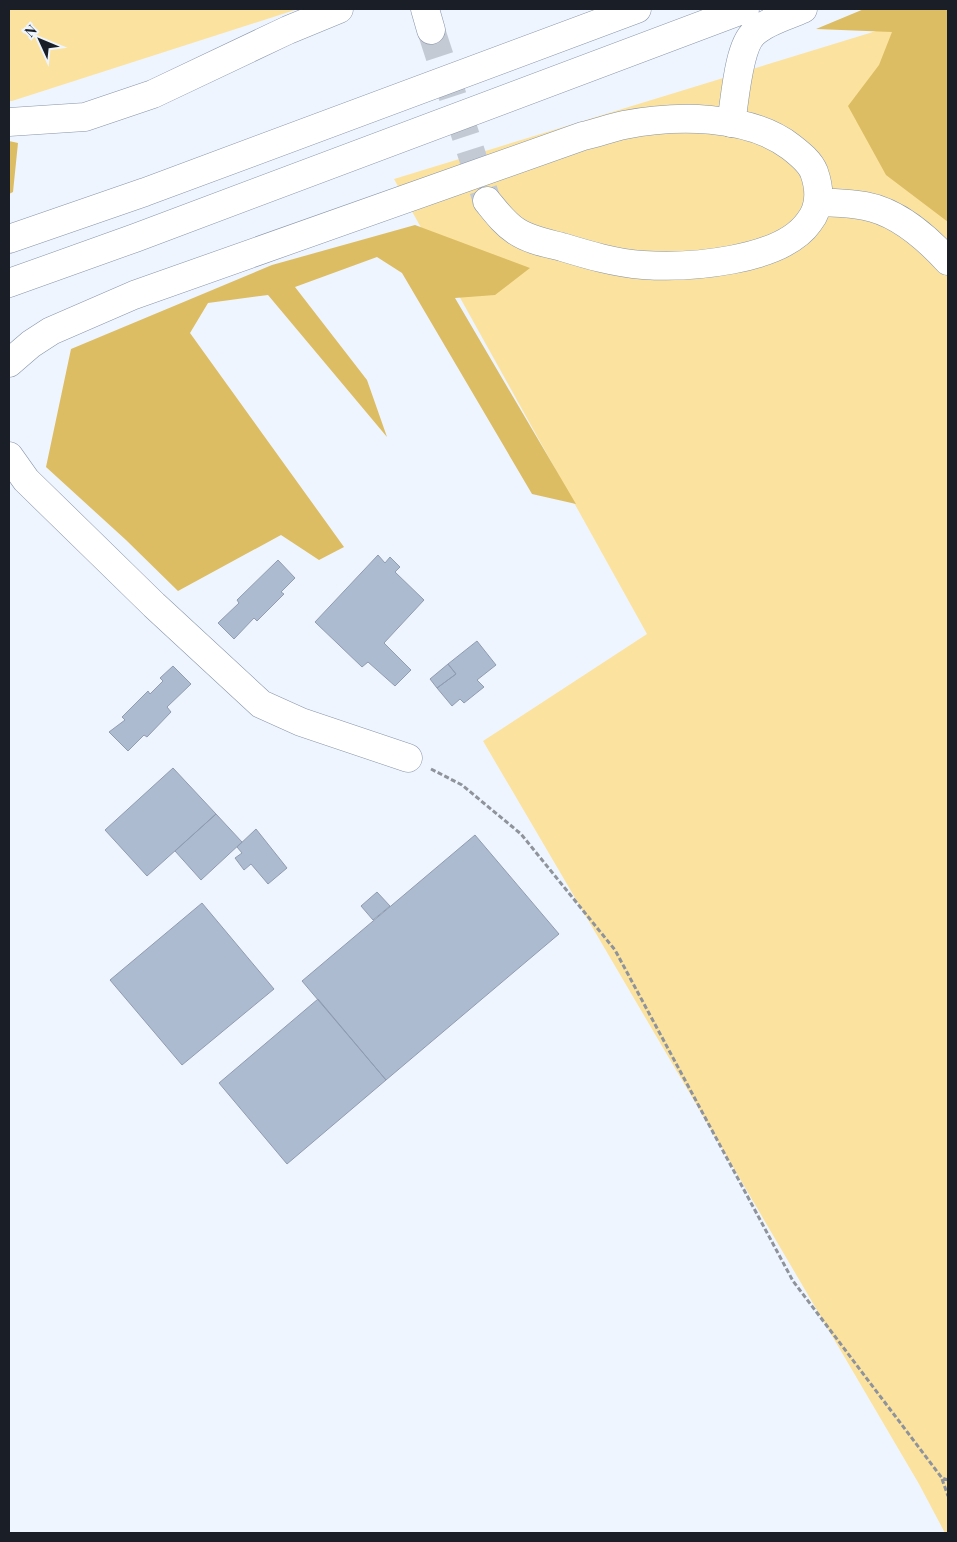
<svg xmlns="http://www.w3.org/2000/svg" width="957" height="1542" viewBox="0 0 957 1542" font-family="'Playfair Display',serif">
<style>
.green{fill:#fbe39f}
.forest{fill:#dcbd63}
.building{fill:#adbbd1;stroke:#8f9cb1}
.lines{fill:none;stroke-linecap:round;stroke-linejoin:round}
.minor-tunnel{stroke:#c4cad3;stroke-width:28;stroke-dasharray:28 14;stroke-linecap:butt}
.minor-casing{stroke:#8794a9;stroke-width:29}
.highway-casing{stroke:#8794a9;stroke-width:29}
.path{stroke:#8e939c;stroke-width:3;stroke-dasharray:5 2.5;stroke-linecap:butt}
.minor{stroke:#fff;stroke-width:28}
.highway{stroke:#fff;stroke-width:28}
</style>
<rect width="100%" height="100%" fill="#eff5fe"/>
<path class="green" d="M9 9H298L12 101H9Z
M948 9V1533H945L919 1484 483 741 647 634 394 179Z"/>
<path class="forest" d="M864 9H948V222L886 175 848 106 879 65 892 32 816 29Z
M9 141 18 143 13 192 9 194Z
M415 225 530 268 495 295 455 298 576 504 532 494 402 273 377 257 295 287 367 380 387 437 268 295 208 303 190 333 344 547 319 560 281 535 178 591 126 540 46 467 71 349 272 265Z"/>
<path class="building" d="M378 555 385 563 390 557 400 567 395 572 424 600 384 643 411 670 395 686 368 662 362 667 315 622Z
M278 560 295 578 281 592 284 594 257 621 254 618 234 639 218 623 239 603 237 600Z
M477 641 496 665 477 680 484 687 464 703 460 699 452 706 437 688 456 674 448 664Z
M448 664 456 674 437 688 430 679Z
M173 666 191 684 167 707 171 712 147 737 144 735 128 751 109 732 125 720 122 717 148 691 150 694 163 681 160 678Z
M173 768 216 814 147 876 105 830Z
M216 814 242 842 201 880 175 851Z
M256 829 287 868 268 884 251 864 244 870 235 858 242 853 237 847Z
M475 835 559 934 386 1080 302 981Z
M377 892 390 906 373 920 361 906Z
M202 903 274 989 182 1065 110 980Z
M318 999 386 1080 287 1164 219 1083Z"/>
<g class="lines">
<path class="minor-tunnel" d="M431 30 487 201"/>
<g class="minor-casing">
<path id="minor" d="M425 9 431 30
M9 122 85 117 153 94 288 30 339 9
M819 202C834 203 850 203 865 206 898 212 926 237 948 261
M9 363 31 344 51 331 134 295 583 136C597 133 610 128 624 125 675 115 748 114 791 147 800 154 810 162 814 172 820 189 821 207 809 222 781 262 687 268 643 265 615 263 588 255 562 247 546 243 529 240 516 231 504 223 496 212 487 201
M9 456 26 480 154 605 261 704 301 722 408 758"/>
</g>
<g class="highway-casing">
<path id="highway" d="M731 123C735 101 738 47 754 33 767 21 787 16 803 9
M9 239 145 192 637 9
M9 283 135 238 745 9"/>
</g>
<path class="path" d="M431 769 462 785 521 834 615 950 793 1281 942 1478 948 1480
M942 1479 948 1496"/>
<use href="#minor" class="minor"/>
<use href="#highway" class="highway"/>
</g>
<rect width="957" height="1542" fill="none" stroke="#1a1f27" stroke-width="20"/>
<g transform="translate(40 40) rotate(314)" stroke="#eff5fe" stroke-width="4" paint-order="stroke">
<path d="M0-4L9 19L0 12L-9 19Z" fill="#1a1f27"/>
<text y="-8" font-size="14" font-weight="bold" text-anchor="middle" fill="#1a1f27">N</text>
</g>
</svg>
